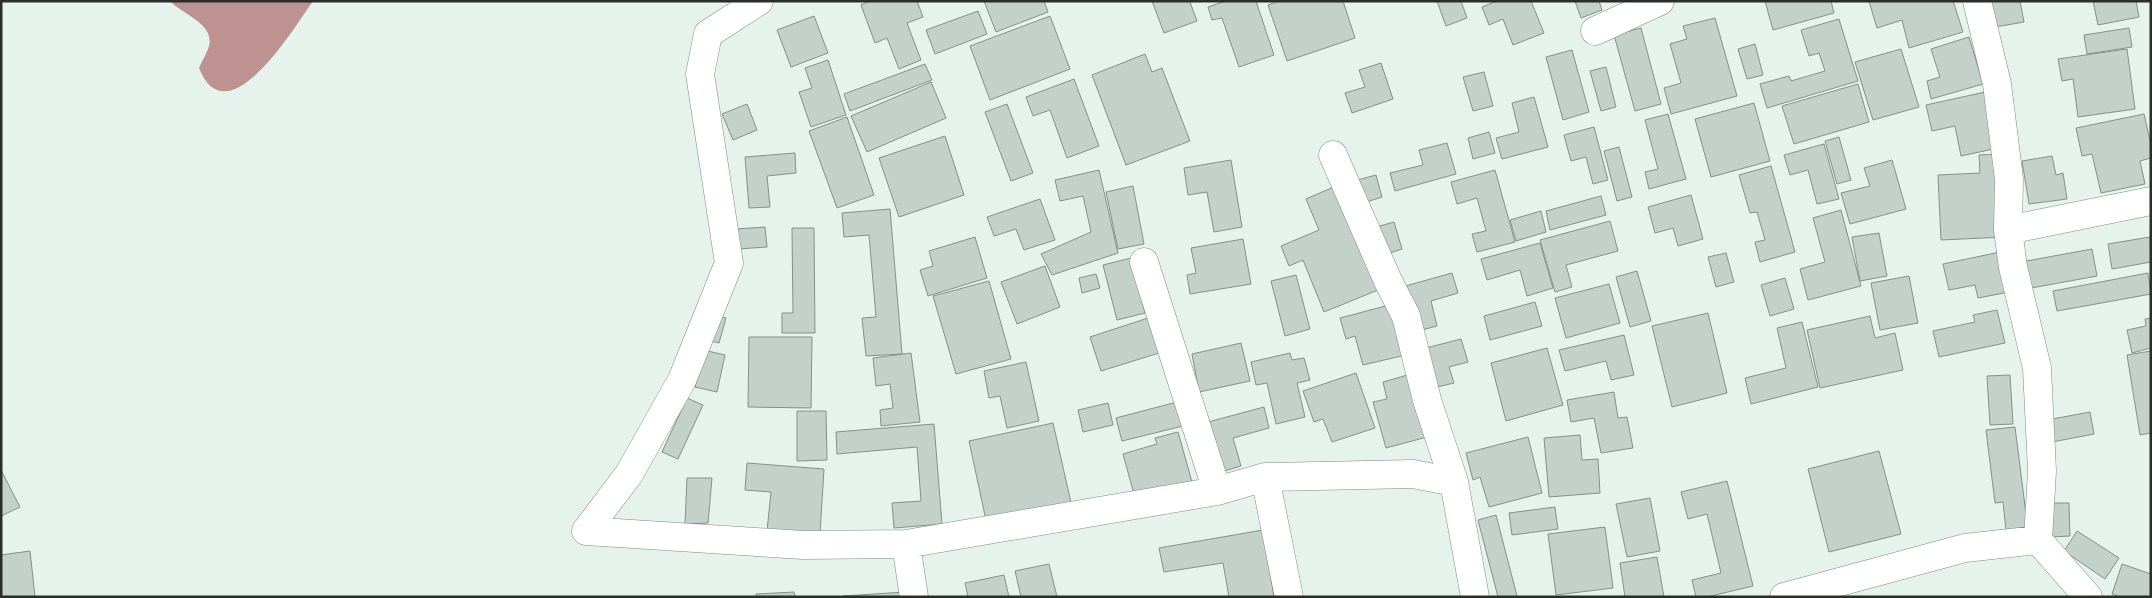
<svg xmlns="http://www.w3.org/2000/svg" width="2152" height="598" viewBox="0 0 2152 598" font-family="'PT Sans Narrow',sans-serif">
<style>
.water{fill:#bf9292}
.building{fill:#c4d1ca;stroke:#84908a}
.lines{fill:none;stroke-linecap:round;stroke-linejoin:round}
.street-casing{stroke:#7e8a84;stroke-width:29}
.street{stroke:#fff;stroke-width:28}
</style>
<rect width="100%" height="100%" fill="#e6f3ec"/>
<path class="water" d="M170 1H313C294 28 227 139 199 68 202 61 207 53 209 46 215 24 182 14 170 1Z"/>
<path class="building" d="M870 1H917L923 17 907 23 921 60 899 69 887 38 875 43 861 5Z
M984 1H1044L1048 12 996 32Z
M1152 1H1192L1190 2 1197 21 1164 33Z
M1226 1H1256L1274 55 1239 67 1222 18 1212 20 1208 7Z
M1279 1H1343L1355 38 1287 61 1268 5Z
M1437 1H1461L1467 18 1446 26Z
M1497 1H1531L1544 33 1513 45 1503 19 1489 25 1482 7Z
M1575 1H1599L1602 10 1581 18Z
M1765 1H1831L1834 13 1773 30Z
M1869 1H1953L1963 32 1909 48 1902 20 1877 28Z
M1990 1H2020L2024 22 1995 27Z
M2093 1H2136L2139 17 2098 25Z
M978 11 987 34 935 54 926 30Z
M814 16 828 53 791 67 777 30Z
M1050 16 1070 69 990 100 970 46Z
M1715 18 1737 96 1671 114 1664 88 1681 83 1670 44 1687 39 1683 26Z
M1839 19 1858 81 1767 108 1760 84 1789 76 1791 81 1825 71 1819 53 1809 56 1801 30Z
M1641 28 1661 104 1635 111 1614 35Z
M2129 28 2132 47 2087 54 2084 35Z
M1969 37 1983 84 1931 99 1927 81 1940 77 1931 49Z
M1755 44 1763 75 1747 79 1738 49Z
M1901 49 1919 107 1873 120 1855 62Z
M2127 49 2135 109 2078 117 2073 79 2062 81 2058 59Z
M1572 50 1589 112 1563 120 1546 57Z
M1145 54 1152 72 1162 68 1190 141 1126 165 1092 75Z
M828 60 846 115 811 127 799 92 812 88 805 68Z
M1381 63 1393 99 1352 113 1345 93 1365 87 1359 70Z
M925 64 932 80 850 111 844 94Z
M1606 67 1616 107 1601 111 1590 71Z
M1484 72 1493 106 1473 111 1463 77Z
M1074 79 1099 146 1067 158 1050 110 1033 116 1026 97Z
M931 82 946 118 867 152 851 116Z
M1858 84 1869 122 1794 144 1782 106Z
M1985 92 1998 148 1961 156 1955 126 1932 131 1926 105Z
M1534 97 1548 147 1502 159 1496 138 1519 132 1512 103Z
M1754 103 1770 161 1711 177 1695 119Z
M747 104 757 130 733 140 722 114Z
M1007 104 1033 173 1011 181 985 112Z
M1668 114 1686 179 1649 189 1645 172 1658 169 1645 120Z
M2144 114 2151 145V158L2140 161 2145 184 2101 193 2092 154 2082 156 2076 128Z
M847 117 874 195 837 208 809 131Z
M1594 127 1608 180 1593 184 1586 157 1571 161 1564 135Z
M1489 132 1495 153 1473 159 1468 138Z
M945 136 964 195 899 217 879 158Z
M1839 137 1851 180 1837 184 1825 141Z
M1447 143 1456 174 1395 191 1390 173 1423 165 1419 150Z
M1824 144 1839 199 1817 204 1808 170 1790 175 1784 155Z
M1619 147 1632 197 1617 201 1604 151Z
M795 153 796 173 767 176 770 207 749 208 745 157Z
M2002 154 2005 237 1941 240 1938 175 1980 173 1979 155Z
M2052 156 2056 175 2063 173 2067 199 2029 204 2022 161Z
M1231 160 1242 227 1214 232 1207 192 1188 195 1184 168Z
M1892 160 1906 209 1850 224 1841 193 1870 186 1864 168Z
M1771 166 1795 252 1760 262 1755 242 1765 240 1757 212 1750 213 1739 175Z
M1099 170 1118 253 1052 275 1041 254 1091 232 1083 196 1060 201 1055 180Z
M1495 170 1515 242 1477 252 1472 234 1486 231 1477 198 1457 204 1451 182Z
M1376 175 1382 197 1360 204 1354 181Z
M1133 186 1144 244 1118 249 1106 192Z
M1336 186 1378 290 1324 312 1303 260 1289 266 1281 246 1319 230 1306 199Z
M1691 195 1703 239 1678 246 1673 228 1655 233 1648 207Z
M1601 196 1606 215 1550 230 1546 211Z
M1040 199 1055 240 1024 250 1016 229 994 236 987 217Z
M890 209 902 354 866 356 862 318 876 317 869 235 844 237 842 213Z
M1841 210 1861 286 1808 300 1800 269 1825 262 1813 218Z
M1541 211 1546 232 1516 241 1510 220Z
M1610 221 1618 251 1566 265 1572 287 1555 292 1540 240Z
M1394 222 1402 249 1384 255 1376 227Z
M765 227 767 247 738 249 736 229Z
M792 228H814L815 333H782V313H793Z
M1879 233 1887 276 1860 281 1852 237Z
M975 237 987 278 928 296 920 270 933 266 929 251Z
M2150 237 2151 262 2112 269 2108 244Z
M1243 239 1251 284 1190 294 1187 275 1196 273 1191 248Z
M1540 243 1553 288 1527 296 1520 270 1487 280 1481 259Z
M2092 249 2097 276 2026 289 2021 262Z
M2000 252 2009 292 1978 298 1975 285 1949 290 1943 264Z
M1726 253 1734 282 1716 287 1708 257Z
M1131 258 1145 313 1117 320 1103 265Z
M1045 266 1060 307 1017 324 1001 282Z
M1637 271 1651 321 1630 327 1616 277Z
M1452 273 1458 293 1431 301 1437 326 1414 332 1402 287Z
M2148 273 2151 294 2057 311 2053 291Z
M1096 274 1100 288 1082 293 1079 278Z
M1296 275 1310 329 1285 336 1271 281Z
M1909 276 1918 323 1880 330 1871 283Z
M1785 278 1794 309 1770 316 1761 285Z
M989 281 1011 359 956 374 933 296Z
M1609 284 1620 323 1566 338 1555 298Z
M1535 302 1542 326 1490 340 1484 316Z
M1397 303 1410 354 1363 365 1355 336 1346 339 1340 318Z
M1997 310 2005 343 1939 357 1933 331 1975 322 1973 315Z
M1708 313 1727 393 1672 407 1652 326Z
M715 315 726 318 719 343 708 340Z
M1870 316 1875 338 1895 333 1903 370 1820 388 1807 330Z
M1148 318 1159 353 1101 371 1090 337Z
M2151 318V348L2132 353 2127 330 2146 326 2145 319Z
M1802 322 1818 387 1751 404 1745 378 1786 368 1777 328Z
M1624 335 1634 375 1611 380 1606 361 1565 371 1559 350Z
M749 337H812L811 408 748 407Z
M1461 339 1468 362 1449 367 1454 383 1433 388 1422 349Z
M1241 343 1250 381 1199 392 1192 354Z
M1547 348 1563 405 1506 421 1491 363Z
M703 350 725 355 717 392 695 387Z
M2151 351V433L2140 435 2127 355Z
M911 353 920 422 881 426 880 410 893 408 890 384 876 386 873 358Z
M1290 353 1292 360 1304 358 1310 380 1297 383 1305 417 1276 424 1267 383 1256 385 1251 362Z
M1026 362 1039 421 1007 428 1000 396 989 398 984 371Z
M1356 373 1375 428 1332 442 1323 419 1314 422 1303 391Z
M1411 374 1427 437 1386 448 1373 402 1387 399 1383 382Z
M2010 375 2013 424 1990 425 1987 376Z
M1614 392 1618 418 1627 417 1633 448 1601 453 1594 418 1571 422 1567 400Z
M687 398 703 405 678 459 662 452Z
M1177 402 1183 426 1122 441 1116 418Z
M1108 403 1113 425 1083 432 1078 410Z
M1264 407 1269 428 1233 438 1241 466 1221 472 1208 422Z
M797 411H826L827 460 797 461Z
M2090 412 2094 434 2052 442 2047 420Z
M1053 423 1072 507 987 525 969 441Z
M934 424 942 524 894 528 892 503 921 501 917 447 837 454 836 432Z
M2015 427 2029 538 2007 540 2003 502 1995 503 1986 430Z
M1178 432 1195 493 1138 509 1123 454 1157 444 1155 438Z
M1580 435 1582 460 1598 459 1600 493 1549 497 1544 438Z
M1528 437 1542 493 1489 507 1480 477 1473 480 1466 453Z
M1879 451 1901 534 1829 552 1808 469Z
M747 463 824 469 820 533 767 531 771 492 745 490Z
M1 470 20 507 1 516Z
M687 478H712L708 523 685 524Z
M1727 481 1753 586 1707 597H1696L1692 580 1721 573 1707 514 1688 519 1681 492Z
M1650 498 1660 551 1627 557 1616 504Z
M2050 503H2069L2070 536 2051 537Z
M1555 507 1558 529 1512 535 1509 513Z
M1496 515 1517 596 1513 597H1498L1478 520Z
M1605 527 1613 588 1556 595 1548 534Z
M1263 530 1274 597H1229L1223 563 1164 572 1159 548Z
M2077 531 2119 558 2105 579 2064 551Z
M30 551 35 597H1V555Z
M1657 557 1664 597H1625L1620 563Z
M1049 564 1057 597H1021L1015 571Z
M2122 564 2151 574V597H2119L2112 594Z
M1004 575 1009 597H968L965 583Z
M794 592 795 597H756V594Z
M905 592 906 597 843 596Z"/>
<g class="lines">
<g class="street-casing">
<path id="street" d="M1977 1 1997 84 2009 179 2008 230 2013 267 2037 368 2042 471 2038 540 2088 597
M1595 31 1660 1
M1333 155 1388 281 1406 316 1427 400 1454 482
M2008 230 2151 201
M1144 262 1217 491
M1265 477 1289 597
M586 531 803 545 906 544 1217 491 1265 477 1413 474 1454 482 1475 597
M586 531 629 474 682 380 729 263 700 74 708 34 759 1
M906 544 914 597
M1784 597 1965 548 2038 540"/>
</g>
<use href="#street" class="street"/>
</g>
<rect width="2152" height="598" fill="none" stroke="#292e2b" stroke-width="5"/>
</svg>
